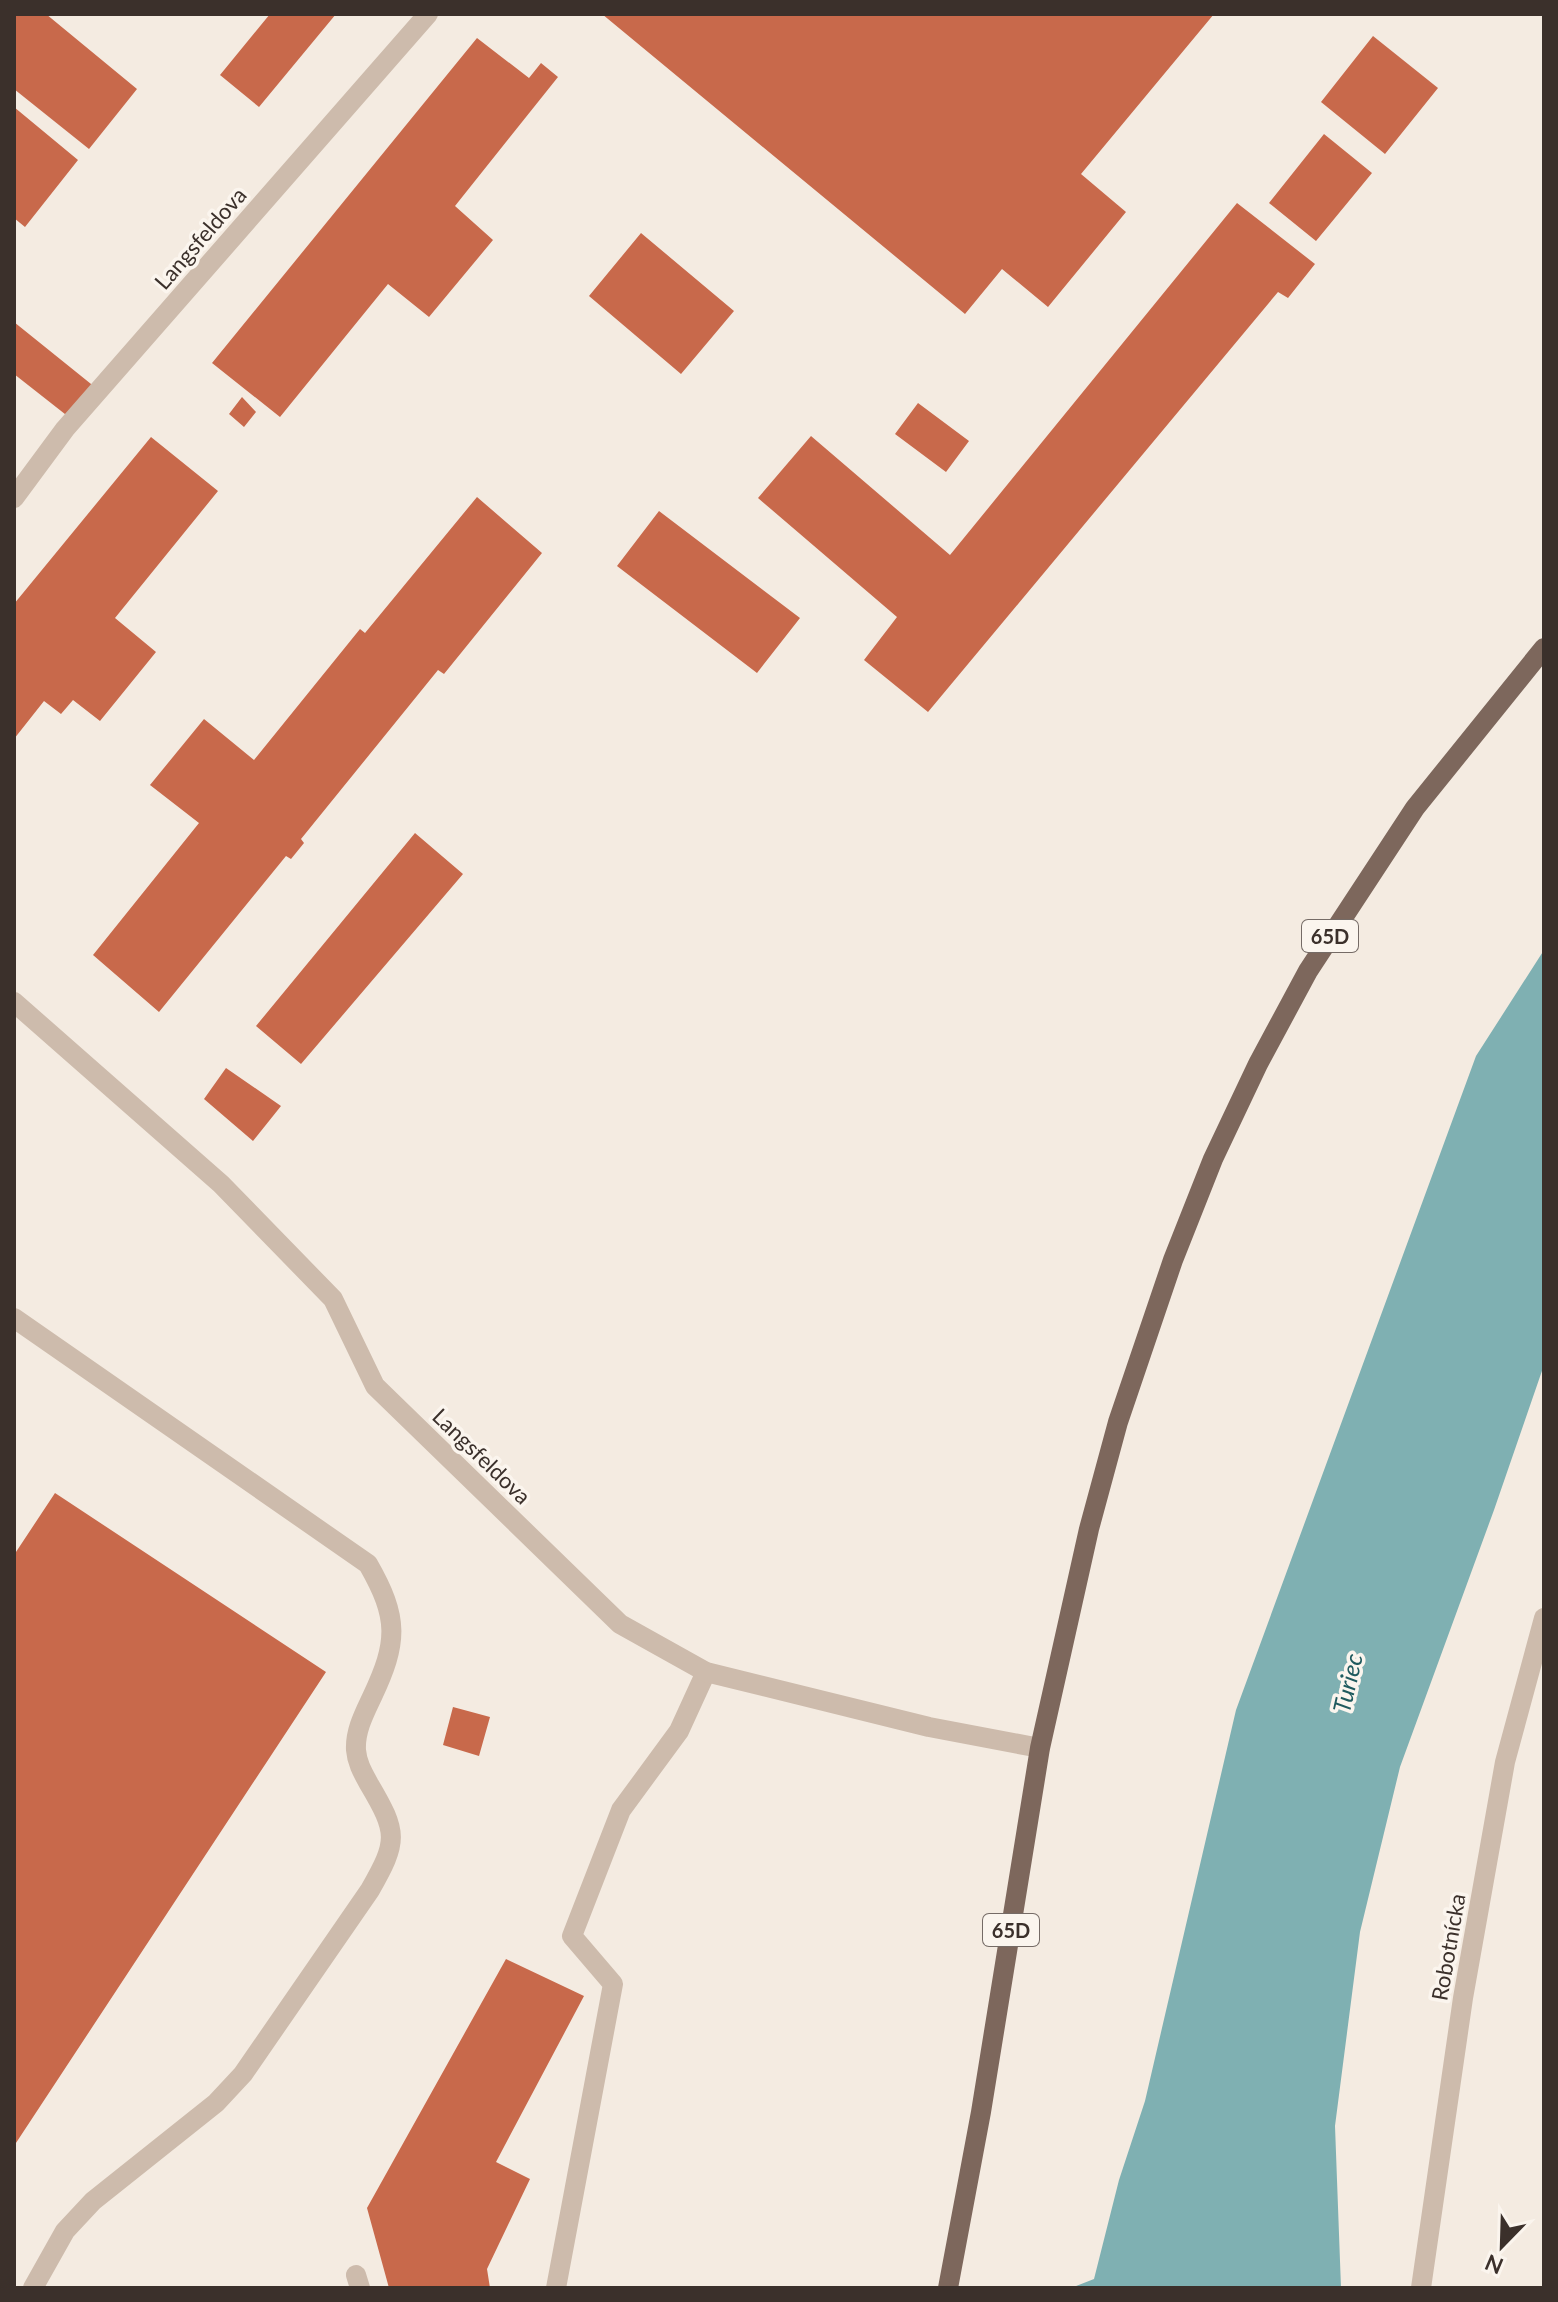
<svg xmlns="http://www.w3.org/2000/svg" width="1558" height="2302" viewBox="0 0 1558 2302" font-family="Lato,sans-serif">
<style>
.water{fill:#7fb0b2}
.building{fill:#c8694b}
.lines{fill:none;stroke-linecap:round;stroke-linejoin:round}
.lane{stroke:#cdbbac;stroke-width:20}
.street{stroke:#cdbbac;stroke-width:20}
.primary{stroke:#7d675c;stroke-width:20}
.labels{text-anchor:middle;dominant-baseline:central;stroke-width:7;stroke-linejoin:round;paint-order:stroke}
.shield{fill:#fbf5ee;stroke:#756b66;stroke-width:2}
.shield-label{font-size:20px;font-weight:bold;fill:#3b302b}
.street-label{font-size:22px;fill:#3b302b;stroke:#fbf5ee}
.water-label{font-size:24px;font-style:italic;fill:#1f5a5e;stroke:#fbf5ee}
</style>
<rect width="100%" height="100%" fill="#f4ebe1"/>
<path class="water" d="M1544 950V1365L1494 1510 1400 1767 1360 1932 1335 2126 1341 2288H1071L1094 2279 1119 2180 1145 2101 1236 1710 1476 1056Z"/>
<path class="building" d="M14 14H46L137 89 89 149 14 89Z
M270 14H336L259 107 220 75Z
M602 14H1214L1081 174 1126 212 1048 307 1002 269 965 314Z
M1373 36 1438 88 1385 154 1321 102Z
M477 38 529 78 541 63 558 77 455 206 493 240 429 317 388 284 280 417 212 363Z
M14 107 78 160 25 227 14 218Z
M1324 134 1372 173 1316 241 1269 203Z
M1237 203 1315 264 1288 298 1278 292 928 712 864 660 897 617 758 498 811 436 950 555Z
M641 233 734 311 681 374 589 296Z
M14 322 96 388 70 418 14 374Z
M242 397 256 412 244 427 229 414Z
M918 403 969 441 946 472 895 434Z
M151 437 218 491 115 618 156 652 100 721 73 700 61 714 44 701 14 739V604Z
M477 497 542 553 444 674 438 670 301 839 304 843 291 859 286 856 159 1012 93 955 199 823 150 785 204 719 254 760 360 629 365 633Z
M659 511 800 618 757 673 617 566Z
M415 833 463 874 301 1064 256 1026Z
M226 1068 281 1106 253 1141 204 1099Z
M55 1493 326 1672 14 2146V1555Z
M453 1707 490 1717 479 1756 443 1745Z
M506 1959 584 1996 496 2162 530 2179 487 2269 490 2288H389L367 2208Z"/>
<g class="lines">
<path class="lane" d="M14 1318 368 1564C399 1618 398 1642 372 1697 364 1714 355 1731 356 1750 357 1763 363 1773 369 1784 398 1833 398 1841 370 1890L243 2074 216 2103 93 2201 65 2231 33 2288
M356 2275 360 2288
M556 2288 613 1984 572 1936 621 1810 679 1731 706 1672"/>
<path class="street" d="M14 498 65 429 428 14
M14 1002 221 1184 333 1299 375 1386 620 1624 706 1672 929 1727 1040 1748
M1421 2288 1463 1998 1505 1762 1544 1618"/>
<path class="primary" d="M948 2288 981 2112 1040 1748 1089 1529 1118 1422 1173 1260 1213 1159 1258 1064 1308 971 1415 808 1544 648"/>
</g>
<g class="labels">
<g class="shield">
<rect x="1302" y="920" width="56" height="32" rx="6"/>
<rect x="983" y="1914" width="56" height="32" rx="6"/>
</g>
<g class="shield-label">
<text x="1330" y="936">65D</text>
<text x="1011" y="1930">65D</text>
</g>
<g class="street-label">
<text transform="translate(200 238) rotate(-49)">Langsfeldova</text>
<text transform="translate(482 1456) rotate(44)">Langsfeldova</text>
<text transform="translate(1448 1947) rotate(-80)">Robotnícka</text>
</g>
<g class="water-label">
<text transform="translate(1347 1683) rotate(-77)">Turiec</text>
</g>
</g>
<rect width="1558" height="2302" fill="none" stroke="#3b302b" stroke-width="32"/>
<g transform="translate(1502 2246) rotate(203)" stroke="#fbf5ee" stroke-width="6" paint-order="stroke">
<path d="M0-6L14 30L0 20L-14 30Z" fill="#3b302b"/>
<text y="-12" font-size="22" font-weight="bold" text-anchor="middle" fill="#3b302b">N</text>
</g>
</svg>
